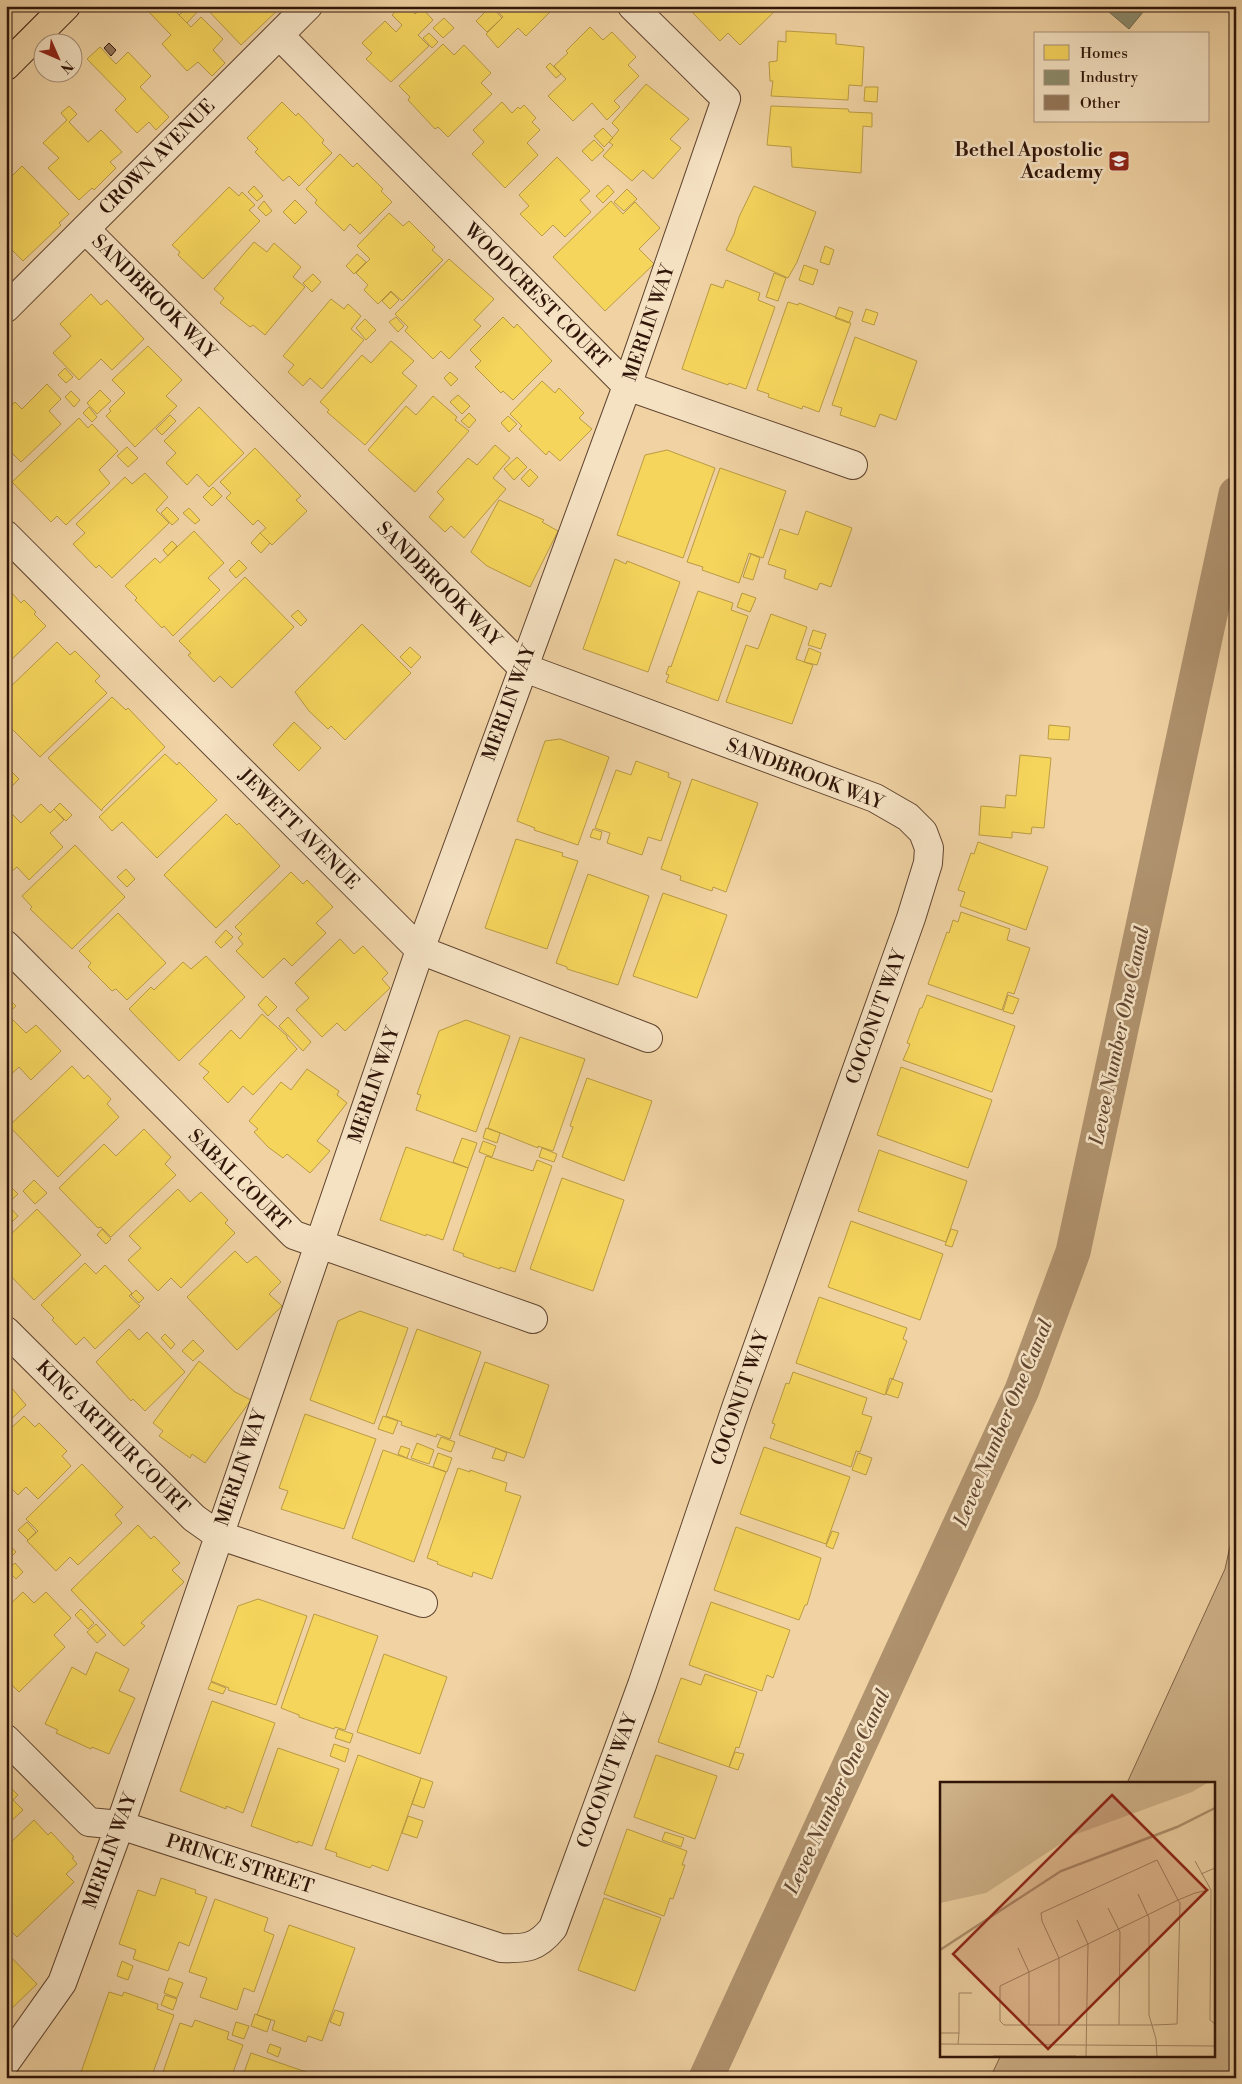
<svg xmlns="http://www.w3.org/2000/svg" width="1242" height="2084" viewBox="0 0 1242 2084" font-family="'Libre Bodoni',serif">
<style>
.green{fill:#cfb289;stroke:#806448}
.homes{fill:#f6d55c;stroke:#bb9b43}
.industry{fill:#8c8c6e;stroke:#70684f}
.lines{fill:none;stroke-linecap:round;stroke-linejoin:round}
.canal{stroke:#af926e;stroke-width:35}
.building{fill:#947759;stroke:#301508}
.minor-casing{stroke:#60442f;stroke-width:30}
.major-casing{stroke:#301508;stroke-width:30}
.minor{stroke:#f5e2c3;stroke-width:28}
.major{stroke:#f0d2a3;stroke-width:28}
.labels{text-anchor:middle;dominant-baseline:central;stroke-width:5;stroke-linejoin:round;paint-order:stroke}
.poi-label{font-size:19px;font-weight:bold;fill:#301508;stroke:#f5e2c3;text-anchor:end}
.street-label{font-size:19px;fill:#301508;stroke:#f5e2c3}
.water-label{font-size:20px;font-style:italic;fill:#634731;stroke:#f5e2c3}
.inset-river{fill:none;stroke:#af926e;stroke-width:2.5}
.inset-road{fill:none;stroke:#a38665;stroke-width:1}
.view{fill:#8f2418;fill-opacity:0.15;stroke:#8f2418;stroke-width:2.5}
.inset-edge{fill:none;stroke:#301508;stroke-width:2.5}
</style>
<rect width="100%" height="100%" fill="#f0d2a3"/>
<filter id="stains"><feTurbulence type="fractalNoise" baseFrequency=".004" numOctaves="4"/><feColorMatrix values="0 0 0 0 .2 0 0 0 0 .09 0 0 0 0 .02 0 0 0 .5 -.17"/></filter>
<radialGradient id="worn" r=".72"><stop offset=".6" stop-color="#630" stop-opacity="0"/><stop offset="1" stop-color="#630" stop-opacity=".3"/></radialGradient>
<path class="green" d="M1236 1519V2078H990L1001 2055H1213V1783H1127L1225 1569Z"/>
<path class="homes" d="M151 6H170L191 27 201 17 223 39 213 50 225 63 212 76 198 62 187 71 162 44 171 35 147 10Z
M189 6 197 12 187 23 179 15Z
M204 6H278L280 8 241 45Z
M401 6H407L415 14 422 8 433 20 418 35 429 46 391 82 366 59 372 53 362 43 385 21 396 32 402 25 392 15Z
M491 6 502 18 487 32 476 21Z
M493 6H556L526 36 518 28 498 48 486 34 503 17Z
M700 6H780L740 45 728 33 720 41 693 13Z
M444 18 454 28 443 38 433 28Z
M590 27 603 40 612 32 636 57 628 65 639 76 614 101 620 107 607 120 592 103 573 121 548 96 566 79 554 66 568 53 566 51Z
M786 31 836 34V44L864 47 862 86 849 85 848 100 771 96 773 81H770L769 62 777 61 778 41 786 42Z
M429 33 438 42 432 48 423 38Z
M443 44 454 55 464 45 491 73 481 83 492 94 448 137 438 127 435 129 408 100 410 97 399 86Z
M100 47 116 64 128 52 151 76 140 87 169 117 156 130 149 122 137 133 115 110 126 99 87 59Z
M550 63 561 74 556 78 546 67Z
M646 84 689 119 670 139 681 148 653 179 643 170 632 181 603 156 613 145 609 142 619 130 612 123Z
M865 87H878L877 102 864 101Z
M282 102 296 116 298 113 324 140 322 143 332 153 299 186 289 176 283 181 255 152 258 149 247 138Z
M502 102 512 113 518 107 520 109 524 105 536 118 532 122 540 130 527 143 538 155 505 188 472 154 484 142 473 130Z
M69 106 77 114 69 122 88 142 101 130 122 152 110 162 116 168 94 190 92 188 79 200 48 168 59 158 43 143 67 120 61 113Z
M771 106 848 109 849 112 872 113V127L863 126 861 173 792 167 791 147 767 145Z
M603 128 613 138 604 147 594 136Z
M594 140 604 150 592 161 582 151Z
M340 154 353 167 357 163 383 189 381 191 392 202 360 234 350 224 344 231 315 203 317 200 306 189Z
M557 157 590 191 580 200 591 212 565 237 553 225 542 236 520 214 529 206 519 195Z
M22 166 69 214 59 223 61 225 23 261 6 244V173L10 178Z
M608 185 614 192 603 203 596 196Z
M254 186 263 196 257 201 248 192Z
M754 186 816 212 797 262 788 278 726 250 734 234 739 217Z
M229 187 239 196 242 192 255 205 249 210 260 221 203 279 178 255 180 252 172 245Z
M627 189 637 199 624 211 614 202Z
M295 200 307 212 295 224 283 212Z
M264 201 272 211 266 216 258 208Z
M611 201 623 214 635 202 660 228 639 249 654 264 605 311 553 257Z
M389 213 403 226 409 221 435 247 432 250 443 260 402 301 391 291 378 304 364 290 368 285 356 273 370 259 357 246Z
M254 242 267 252 274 243 301 267 293 277 305 287 265 335 253 325 250 327 220 303 224 298 214 289Z
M825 246 834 250 829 265 820 262Z
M357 254 366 262 354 274 346 266Z
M449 259 494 299 474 320 481 326 449 359 441 351 433 359 405 331 408 327 395 314Z
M804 265 818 270 813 285 799 280Z
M774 273 786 278 778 301 766 297Z
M313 274 321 282 312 292 303 283Z
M726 280 760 293 758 300 775 307 746 389 729 383 728 385 682 369 711 284 723 288Z
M391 292 399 300 390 309 382 301Z
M91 294 101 305 107 300 144 339 112 370 101 359 79 380 53 353 71 336 60 324Z
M331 299 344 309 348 304 361 316 351 329 364 340 322 389 310 378 303 386 288 372 294 365 283 356Z
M788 302 798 305 799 303 851 323 819 412 803 406 802 409 768 397 769 394 757 390Z
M839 307 853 312 849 323 835 318Z
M866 309 878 313 874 325 862 321Z
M396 317 404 326 398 332 389 322Z
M503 317 514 328 517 324 552 361 513 400 503 391 501 393 475 367 481 361 470 350Z
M365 319 376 330 366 340 356 328Z
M855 337 917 361 896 420 880 414 875 427 840 415 842 408 832 405Z
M391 341 414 361 402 373 417 386 365 445 327 412 329 410 320 402 362 355 371 363Z
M148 346 182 380 166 396 177 406 135 447 106 416 111 411 109 409 125 393 112 380Z
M65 368 73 377 66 383 58 375Z
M450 372 458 379 451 386 444 378Z
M542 381 555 393 559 388 584 413 579 418 592 429 560 461 549 451 546 455 519 429 522 426 510 414Z
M47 384 61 399 49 411 61 424 21 462 11 452 6 456V410L15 402 22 409Z
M100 390 111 401 97 414 87 403Z
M71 391 80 400 74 407 65 397Z
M458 395 470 406 462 414 450 402Z
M433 396 457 417 455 420 469 431 415 492 368 450 406 406 416 415Z
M89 407 97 417 92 422 83 413Z
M199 407 244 453 209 487 197 474 187 485 166 463 176 453 164 441Z
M469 413 476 420 469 428 461 421Z
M170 415 176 421 162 435 156 429Z
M508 416 517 424 509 432 501 423Z
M79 418 88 428 92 424 118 451 99 470 110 483 66 525 57 516 51 522 12 482Z
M495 445 510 458 493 478 506 489 464 538 451 526 445 532 429 517 444 499 437 492 468 458 477 465Z
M127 447 138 458 128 467 117 456Z
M255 448 301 496 296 500 307 511 272 545 260 533 266 528 258 520 253 525 226 498 231 493 220 482Z
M667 450 715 468 683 558 617 535 645 455Z
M517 457 527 467 514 480 504 469Z
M720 468 786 491 763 558 749 553 739 583 702 570 703 567 687 562Z
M530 469 538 477 529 487 521 479Z
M145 473 168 497 156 510 169 523 112 578 99 565 96 568 73 544 85 533 76 524 125 477 132 484Z
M213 487 222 496 212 506 203 497Z
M499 500 544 520 542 522 558 531 530 587 487 566 471 552Z
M167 507 179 519 172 525 161 513Z
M189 508 200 520 195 524 183 513Z
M806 511 852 528 831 587 820 583 817 590 784 578 786 570 768 564 780 529 798 535Z
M194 531 224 563 208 578 220 590 173 636 164 626 162 628 135 600 137 598 125 586 155 558 160 563Z
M260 533 270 543 261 553 251 543Z
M172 541 177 546 168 556 163 550Z
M751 554 760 558 753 580 743 577Z
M615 559 626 564 627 561 680 582 648 672 583 649Z
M239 560 247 568 236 578 229 570Z
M245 577 294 627 232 688 220 676 214 682 188 655 191 653 179 641Z
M10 591 21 603 24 600 36 612 34 614 46 626 6 665V595Z
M698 591 733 603 731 610 748 616 718 701 666 682 669 675 666 674 669 666 671 667Z
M742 593 756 598 750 612 737 607Z
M298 610 307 620 301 626 291 616Z
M771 614 807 627 796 659 813 665 792 724 726 702 746 645 758 649Z
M362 624 411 673 345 740 331 726 328 729 309 711 295 692Z
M813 630 826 634 821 649 808 645Z
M57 642 70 655 75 651 100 676 95 681 107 693 40 757 6 723V718L10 714 6 710V691Z
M410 647 421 657 411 668 400 657Z
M809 648 821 653 817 665 804 662Z
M112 697 126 710 128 708 165 747 102 809V811L48 758Z
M294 722 321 748 299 771 273 745Z
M1049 725 1070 727 1069 740 1048 739Z
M560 739 609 757 578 845 534 830 535 828 517 821 545 741Z
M165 754 177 765 179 762 217 800 157 858 122 822 112 831 99 817Z
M1020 755 1051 758 1044 828 1032 827 1031 834 1012 832V838L979 835 981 806 1005 808 1006 795 1016 796Z
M636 761 669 773 668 777 681 782 661 841 648 837 642 855 607 843 610 833 595 828 616 770 631 775Z
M6 766 19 779 6 792Z
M692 779 758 803 726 892 713 887 712 891 680 880 681 876 661 869Z
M60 803 72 815 66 821 54 809Z
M41 804 50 813 54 809 64 820 50 833 63 847 29 880 17 867 6 876V808L21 823Z
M226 814 237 825 239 823 280 866 216 928 164 875Z
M593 829 602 832 600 840 590 837Z
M516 839 563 853 562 856 578 861 547 949 485 928Z
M978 842 1048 867 1026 930 960 906 965 892 958 890 971 853 974 854Z
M75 845 125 897 72 949 30 909 32 907 22 896Z
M126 869 135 879 127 887 117 877Z
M291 872 303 884 307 880 333 907 316 923 326 933 292 966 284 958 263 978 236 951 243 944 238 938 242 934 235 927Z
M588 874 649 896 618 985 567 969V967L556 963Z
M663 893 727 915 697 998 633 976Z
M961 912 1010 929 1007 940 1030 948 1014 994 1008 992 1002 1010 928 984 947 932 949 933 953 920 958 922Z
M118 913 166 963 127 1000 116 989 112 991 88 967 91 963 79 951Z
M226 930 233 937 221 948 215 942Z
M340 939 354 954 363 946 388 973 382 979 390 988 345 1031 337 1023 322 1037 296 1010 309 998 295 983Z
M206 956 245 997 179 1061 129 1009 151 987 154 990 183 962 191 969Z
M927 995 1015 1026 992 1092 903 1060 910 1044 907 1043 920 1008H922Z
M1008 995 1019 999 1013 1014 1003 1011Z
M6 996 16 1006 6 1015Z
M266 996 277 1007 268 1016 258 1005Z
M262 1014 287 1036V1038L297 1049 253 1095 243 1086 228 1103 203 1078 209 1072 199 1064 231 1030 240 1039Z
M288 1017 311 1042 303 1051 279 1026Z
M12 1019 26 1033 36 1025 61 1051 31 1080 19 1067 6 1079V1025Z
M466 1020 510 1036 476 1132 416 1110 421 1095 417 1094 439 1031Z
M520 1037 585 1059 553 1151 538 1146V1148L488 1128Z
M72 1066 84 1079 88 1075 111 1099 107 1104 119 1117 58 1177 9 1126Z
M901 1067 992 1100 968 1168 877 1135Z
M307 1069 339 1091 337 1095 347 1103 317 1141 330 1151 310 1173 287 1154 283 1158 268 1147 254 1132 258 1129 249 1121 281 1082 291 1090Z
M587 1078 652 1101 624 1181 562 1157 573 1127 570 1126Z
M486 1128 500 1133 497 1143 483 1138Z
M144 1129 171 1157 165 1164 176 1175 111 1237 101 1227 98 1228 59 1188 104 1144 116 1156Z
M462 1138 477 1143 468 1168 453 1162Z
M483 1141 496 1146 492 1157 479 1152Z
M406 1147 468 1168 443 1240 426 1234V1236L380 1220Z
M542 1148 557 1154 554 1162 539 1157Z
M879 1150 967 1181 946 1242 858 1211Z
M486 1156 533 1171 537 1160 552 1166 515 1272 500 1267V1269L463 1256 464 1254 453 1250Z
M562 1178 624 1200 593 1291 530 1269Z
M34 1180 47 1193 35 1204 23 1191Z
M6 1182 18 1194 7 1204 18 1216 6 1228Z
M178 1189 190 1202 201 1192 228 1220 225 1223 235 1233 181 1288 171 1278 158 1291 128 1260 141 1248 129 1236Z
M37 1209 81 1255 34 1300 6 1271V1239Z
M851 1221 943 1254 920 1320 828 1287Z
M102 1229 111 1239 106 1244 97 1235Z
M951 1229 958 1231 952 1247 945 1245Z
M235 1251 247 1263 256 1256 281 1282 269 1294 282 1306 237 1350 187 1297Z
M85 1263 96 1274 105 1265 132 1293 129 1296 140 1306 95 1349 84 1337 76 1345 52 1320 54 1318 41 1305Z
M136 1290 144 1298 139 1303 131 1295Z
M819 1297 907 1328 903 1339 907 1341 893 1379 890 1378 885 1395 796 1363Z
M360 1311 408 1328 374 1424 310 1400 338 1321Z
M129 1329 139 1340 147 1332 185 1372 145 1411 133 1399 131 1401 96 1362Z
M417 1329 481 1352 450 1439 437 1434 436 1437 401 1425 402 1422 386 1416Z
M165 1334 175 1344 171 1349 161 1338Z
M193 1340 204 1351 193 1361 182 1351Z
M199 1361 235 1392 251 1400 205 1463 192 1454 190 1458 159 1436 163 1431 153 1423Z
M485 1362 549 1385 524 1458 459 1435Z
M793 1372 867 1398 862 1414 872 1417 860 1452 856 1451 851 1467 770 1438 775 1424 772 1423 786 1383 789 1384Z
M892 1379 903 1383 898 1398 886 1394Z
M6 1381 26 1405 6 1424Z
M305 1414 376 1439 344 1529 281 1509 288 1491 279 1488Z
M24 1416 35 1427 39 1423 67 1451 62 1456 71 1466 38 1499 26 1487 18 1495 6 1483V1433Z
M383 1416 398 1421 393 1434 378 1429Z
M441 1437 455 1442 451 1452 437 1447Z
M417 1443 434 1450 429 1464 411 1458Z
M401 1446 410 1449 407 1458 398 1454Z
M764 1447 850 1477 826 1544 740 1514Z
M496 1448 507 1453 504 1461 492 1458Z
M383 1450 446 1472 414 1562 352 1538Z
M438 1453 452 1458 447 1472 433 1467Z
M858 1453 872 1458 866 1475 852 1470Z
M82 1464 123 1507 115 1515 122 1523 78 1565 70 1557 56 1571 27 1541 38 1531 26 1519Z
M458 1468 470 1472V1470L507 1483 505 1491 521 1496 492 1579 473 1572 472 1577 437 1564 438 1562 427 1558Z
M27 1522 36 1532 28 1540 18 1530Z
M138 1525 151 1539 154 1536 180 1563 172 1570 184 1582 141 1623 145 1626 124 1646 71 1590Z
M736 1527 821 1558 807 1605H805L799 1620 714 1590Z
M832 1531 839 1533 833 1549 826 1546Z
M6 1541 16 1552 6 1562Z
M15 1563 23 1572 16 1579 7 1570Z
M23 1592 34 1603 46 1592 71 1618 54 1635 65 1647 19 1692 9 1682 6 1684V1608Z
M258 1599 307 1616 276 1705 228 1690 229 1688 211 1681 238 1606Z
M711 1602 790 1630 773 1678 767 1675 762 1691 689 1665Z
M81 1609 94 1623 88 1629 75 1615Z
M314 1614 378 1636 345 1730 335 1727 334 1729 299 1717V1715L281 1708Z
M96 1624 106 1635 97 1643 87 1632Z
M96 1652 129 1669 119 1691 135 1698 109 1754 92 1747 91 1749 56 1733 58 1730 45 1724 72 1667 86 1675Z
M384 1654 447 1677 420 1754 357 1732Z
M705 1674 757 1692 739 1748 736 1747 729 1767 658 1742 681 1678 701 1685Z
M211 1682 226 1688 223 1694 208 1689Z
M212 1701 275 1723 243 1813 226 1806V1809L180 1791Z
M338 1729 353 1734 350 1743 335 1738Z
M334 1744 349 1749 345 1762 330 1756Z
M278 1748 339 1769 312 1846 298 1841V1843L251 1826Z
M735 1752 744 1754 738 1770 729 1767Z
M358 1755 421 1778 388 1871 372 1865 370 1868 336 1856 337 1853 325 1849Z
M656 1755 717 1776 695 1839 634 1817Z
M421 1778 433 1782 424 1808 412 1804Z
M6 1783 18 1795 13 1800 23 1810 6 1826Z
M408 1816 423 1821 417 1838 402 1833Z
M34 1820 48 1835 51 1832 74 1857 72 1858 77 1864 66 1874 74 1882 17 1937 6 1926V1847Z
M627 1829 687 1851 682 1865H685L673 1899 670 1898 664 1916 604 1894Z
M665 1832 684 1838 681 1847 662 1840Z
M161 1878 196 1890 195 1893 207 1897 189 1946 179 1942 168 1971 133 1959 136 1950 119 1944 138 1890 155 1896Z
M604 1898 661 1918 635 1991 578 1970Z
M215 1899 268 1918 264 1931 274 1935 254 1992 244 1988 237 2010 200 1997 207 1978 189 1972Z
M289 1925 355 1948 322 2041 308 2036 306 2042 272 2030 275 2021 257 2015Z
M6 1952 37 1984 6 2014Z
M122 1961 133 1966 128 1980 117 1976Z
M169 1978 183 1983 177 1998 164 1993Z
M109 1992 122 1996 124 1992 158 2004 157 2009 174 2015 151 2078H79Z
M165 1995 177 1999 173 2010 161 2005Z
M335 2010 344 2013 340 2026 330 2022Z
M255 2014 271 2020 267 2032 251 2026Z
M195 2020 229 2032 227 2039 243 2045 231 2078H161L180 2023 192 2027Z
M236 2022 249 2026 244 2039 232 2035Z
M270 2044 281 2048 278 2057 267 2052Z
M251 2053 315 2075 314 2078H242Z"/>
<path class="industry" d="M1102 6H1148L1129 29Z"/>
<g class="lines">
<path class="canal" d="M706 2078 1022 1390 1073 1252 1236 494"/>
</g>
<path class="building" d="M109 43 116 50 111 56 104 48Z"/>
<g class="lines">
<g class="minor-casing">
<path id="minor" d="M279 35 627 386 853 465
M6 308 308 6
M6 535 420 950 648 1038
M6 945 294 1235 533 1319
M6 1331 194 1518 218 1535 423 1603
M6 1739 89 1822 120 1825 501 1948C526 1949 537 1948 553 1928L642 1685 737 1405 911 918 928 863 929 848 923 832 908 817 875 798 522 667 85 229
M6 2062 62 1983 120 1825 420 950 627 386 726 99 632 6"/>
</g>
<g class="major-casing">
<path id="major" d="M6 66 66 6"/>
</g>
<use href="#minor" class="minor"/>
<use href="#major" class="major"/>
</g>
<defs>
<g id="school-square" transform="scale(1.125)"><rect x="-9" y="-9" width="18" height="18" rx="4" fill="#8f2418" stroke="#f5e2c3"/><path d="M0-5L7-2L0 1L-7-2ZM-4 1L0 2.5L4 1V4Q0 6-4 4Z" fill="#fff"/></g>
</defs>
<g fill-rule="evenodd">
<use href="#school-square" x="1119" y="161"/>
</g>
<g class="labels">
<g class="poi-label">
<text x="1103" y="150">Bethel Apostolic<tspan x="1103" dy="22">Academy</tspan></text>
</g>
<g class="street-label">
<text transform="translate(157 157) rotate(-45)">CROWN AVENUE</text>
<text transform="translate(537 296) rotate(45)">WOODCREST COURT</text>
<text transform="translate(154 297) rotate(45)">SANDBROOK WAY</text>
<text transform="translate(649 323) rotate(-71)">MERLIN WAY</text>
<text transform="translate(439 584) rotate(45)">SANDBROOK WAY</text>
<text transform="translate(509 703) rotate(-70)">MERLIN WAY</text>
<text transform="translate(805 774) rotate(21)">SANDBROOK WAY</text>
<text transform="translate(299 829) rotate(45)">JEWETT AVENUE</text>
<text transform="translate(876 1017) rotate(-70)">COCONUT WAY</text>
<text transform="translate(374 1085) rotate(-71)">MERLIN WAY</text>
<text transform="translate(239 1180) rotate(45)">SABAL COURT</text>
<text transform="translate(740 1398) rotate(-71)">COCONUT WAY</text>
<text transform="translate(113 1437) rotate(45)">KING ARTHUR COURT</text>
<text transform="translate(241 1468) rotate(-71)">MERLIN WAY</text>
<text transform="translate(607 1781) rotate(-70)">COCONUT WAY</text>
<text transform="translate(110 1851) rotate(-70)">MERLIN WAY</text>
<text transform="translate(240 1864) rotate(18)">PRINCE STREET</text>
</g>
<g class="water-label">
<text transform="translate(1120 1036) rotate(-78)">Levee Number One Canal</text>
<text transform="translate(1004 1423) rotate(-67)">Levee Number One Canal</text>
<text transform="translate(838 1792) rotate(-65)">Levee Number One Canal</text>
</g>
</g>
<g transform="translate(940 1782)">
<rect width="275" height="275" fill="#f0d2a3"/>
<path d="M0 0H269L252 10 134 53 46 111 0 121Z" fill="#cfb289"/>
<path class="inset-river" d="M0 168 121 89 237 45 275 26"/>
<path class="inset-road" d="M255 79 271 108 270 238 275 242M261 92 275 86M198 112 209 136V233L216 257 217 275M168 126 180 150 179 243M137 138 148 162 146 275M78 166 89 190V243M119 243V176L102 139 101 131 217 78 238 118 240 121 237 242 213 243H64L60 239V204L89 190 119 176 148 162 238 118 255 111 269 108M0 251H19L18 262M19 251V211H32M0 262 275 264M53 274H136"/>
<path class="view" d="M172 13 267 108 108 267 13 172Z"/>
<rect width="275" height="275" class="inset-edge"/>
</g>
<rect width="1242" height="2084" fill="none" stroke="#f0d2a3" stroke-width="25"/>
<rect x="8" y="8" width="1227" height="2069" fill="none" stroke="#301508" stroke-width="2.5"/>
<rect x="12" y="12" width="1217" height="2059" fill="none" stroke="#301508"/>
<rect x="1034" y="32" width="175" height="90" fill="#f5e2c3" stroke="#a69078"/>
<rect x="1044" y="45" width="25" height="15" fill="#f6d55c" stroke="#a69078"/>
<text x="1080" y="58" font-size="15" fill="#301508">Homes</text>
<rect x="1044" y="70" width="25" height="15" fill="#8c8c6e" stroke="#a69078"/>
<text x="1080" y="82" font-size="15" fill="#301508">Industry</text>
<rect x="1044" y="95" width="25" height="15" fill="#947759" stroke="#a69078"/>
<text x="1080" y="108" font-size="15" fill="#301508">Other</text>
<g transform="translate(58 58) rotate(135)"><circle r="24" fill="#f5e2c3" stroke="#a69078"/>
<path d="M0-4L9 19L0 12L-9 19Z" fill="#8f2418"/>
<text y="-8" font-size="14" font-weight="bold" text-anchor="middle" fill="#301508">N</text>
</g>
<rect width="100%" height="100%" filter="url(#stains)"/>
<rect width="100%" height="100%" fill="url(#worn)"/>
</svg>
